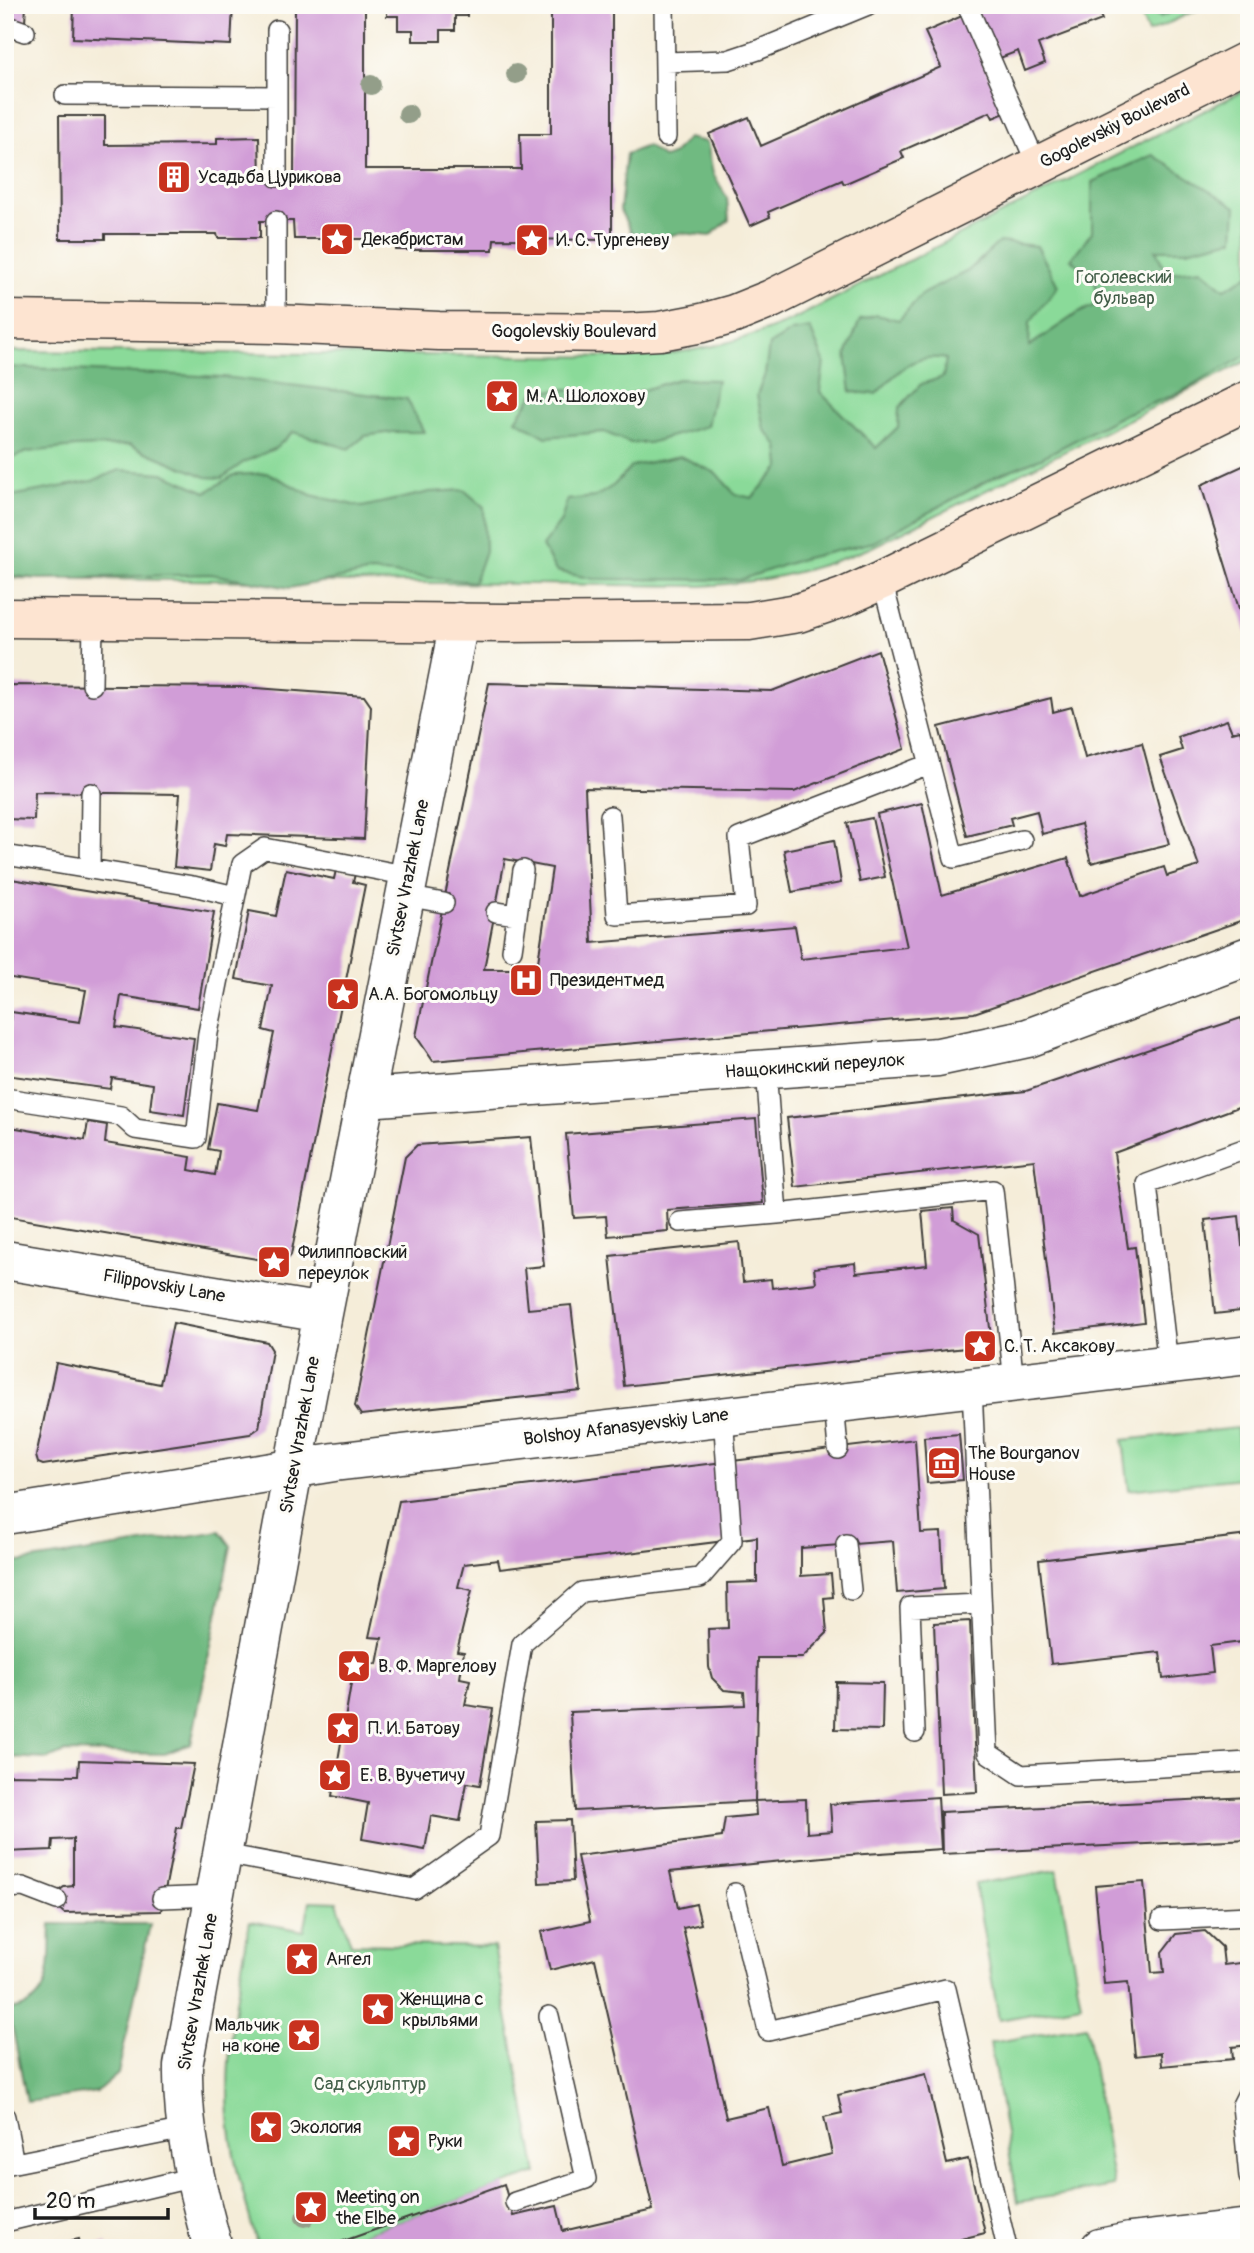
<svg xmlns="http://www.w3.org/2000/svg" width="1254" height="2253" viewBox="0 0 1254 2253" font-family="Pangolin,sans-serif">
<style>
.green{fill:#8ada99;stroke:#537b5a;stroke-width:2}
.forest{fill:#6fba81;stroke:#466b4e;stroke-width:2}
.building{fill:#d19dd7;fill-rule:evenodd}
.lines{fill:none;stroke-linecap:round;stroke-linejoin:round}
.service-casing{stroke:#3d3b38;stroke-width:22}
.minor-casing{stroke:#3d3b38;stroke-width:41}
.secondary-casing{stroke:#3d3b38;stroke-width:41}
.service{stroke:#fff;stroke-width:19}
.minor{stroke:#fff;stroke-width:38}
.secondary{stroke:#fde4d1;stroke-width:38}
.tree{fill:#939e89}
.labels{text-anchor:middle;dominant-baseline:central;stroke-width:6;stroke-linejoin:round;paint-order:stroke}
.street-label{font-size:18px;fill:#1c1c1c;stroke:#fdfcf7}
.poi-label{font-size:18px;fill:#1c1c1c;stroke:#fdfcf7;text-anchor:start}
.park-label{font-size:18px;fill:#425e48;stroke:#fdfcf7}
</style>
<rect width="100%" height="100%" fill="#fdfcf7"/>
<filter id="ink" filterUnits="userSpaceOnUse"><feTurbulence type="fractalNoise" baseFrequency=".0143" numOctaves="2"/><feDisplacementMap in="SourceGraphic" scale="14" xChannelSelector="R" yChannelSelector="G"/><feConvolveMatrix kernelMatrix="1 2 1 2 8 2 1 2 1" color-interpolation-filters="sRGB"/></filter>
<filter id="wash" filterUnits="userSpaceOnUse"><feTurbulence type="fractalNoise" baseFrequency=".00686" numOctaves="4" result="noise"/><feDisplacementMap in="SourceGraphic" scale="28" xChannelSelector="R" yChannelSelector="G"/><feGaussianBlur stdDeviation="1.57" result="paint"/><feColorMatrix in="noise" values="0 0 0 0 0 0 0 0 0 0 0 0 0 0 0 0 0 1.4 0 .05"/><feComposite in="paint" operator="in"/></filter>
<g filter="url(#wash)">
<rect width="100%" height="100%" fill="#f5edd9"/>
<path class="green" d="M1137 5H1207L1148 33Z
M1249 88V360L870 548C811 572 765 582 702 586L5 578V351L631 357C692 353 735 344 792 320Z
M1237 1428 1242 1478 1129 1490 1123 1440Z
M1057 1870 1081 2005 999 2020 975 1884Z
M310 1901 337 1902 351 1944 494 1947 537 2173 323 2248H258C247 2205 232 2162 229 2117 224 2051 239 1985 250 1921L304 1931Z
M1086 2026 1114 2186 1018 2202 990 2043Z"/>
<path class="forest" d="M1143 5H1187L1160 17Z
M687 138 707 142 713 173 727 198 729 220 710 236 681 233 649 240 631 232 620 210 626 154 647 146 664 158 674 154Z
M1153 155 1236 207 1234 239 1187 250H1156L1166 273 1201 269 1225 289 1249 275V354L1179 393 1125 414 1041 458 996 476 874 542 802 559 740 580 593 579 556 571 542 546 561 521 567 500 595 497 614 485 632 466 680 456 716 473 735 494 752 498 780 467 778 446 764 429 757 395 765 374 769 345 792 331 810 328 824 362 820 392 876 448 898 427 899 408 921 384 943 377 946 359C913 352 898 372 876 394L851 392 846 355 860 320 876 315 899 320 922 294 968 271 999 242 1037 246 1058 286 1030 322 1029 346 1078 313 1098 304 1095 282 1071 259 1092 232V182Z
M5 367 223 377 407 399 424 432H393L365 436 349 449 293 432 276 448 244 462 222 478 206 477 129 445 76 447 27 452 5 461Z
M678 379 717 380 707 426 649 443H630L604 432 546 437 516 420 535 392 568 389 612 400Z
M120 470 163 473 206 492 234 475 268 473 311 495 362 507 430 492 464 490 484 507 485 551 474 582 372 572 290 588 210 574 40 579 5 575V497L92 481Z
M220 1531 231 1546 191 1744 164 1754 65 1752 48 1759 5 1757V1564Z
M51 1924H150L118 2074 97 2092 27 2102 9 2010C56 2005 49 1960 51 1924Z"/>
<g id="blocks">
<path class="building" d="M5 5H26L25 22 5 21Z
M74 5H233L231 45 73 38Z
M295 5H365V169H521L520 134H551V5H612V240L494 239 493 250H396L397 239H294L293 221H260V238H218L217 234H105V239H60L59 116H105V145L217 144V138L259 137 260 177H294Z
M387 5H467V16H455V30H441V41H413V30H398V16H387Z
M975 5H1096L1102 20 1038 44 1045 63 1025 71 1018 51 1000 58 992 37 987 39Z
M962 16 1005 113 993 118 990 112 901 151 904 158 844 184 842 180 768 212 770 217 750 226 709 134 749 117 761 146 941 67 925 32Z
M1249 463V638H1248L1201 485Z
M878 650 905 749 794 792 585 788 592 943 795 926 801 959 907 947 877 814 922 803 942 895 1068 858 1080 896 1164 867 1167 876 1199 866 1160 757 1182 750 1178 737 1227 720 1232 732 1240 730 1249 756V918L974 1013 433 1061 416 1036 489 683 772 691ZM505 859 552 868 537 969H484Z
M5 685 241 687 364 696 371 706 364 839 227 834 225 846 214 844 210 871 174 867 180 794 35 792 34 820 5 819Z
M1051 698 1053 712 1072 707 1085 758 1142 743 1169 844 1091 863 1081 824 1042 834 1037 811 1010 818 1012 825 967 836 939 727Z
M872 818 885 877 860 882 847 823Z
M834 840 841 883 792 892 784 850Z
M286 869 334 879 336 870 355 874 353 882 365 885 291 1255 287 1260 274 1262 5 1216V1126L85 1140 88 1122 107 1125 105 1143 191 1157 189 1170 215 1175 219 1151 208 1149 217 1103 258 1110 274 1033 263 1030 272 986 236 979 249 911 276 916Z
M5 878 214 912 198 1008 121 996 116 1027 194 1038 184 1115 150 1110 153 1084 112 1078 110 1089 5 1075 11 1012 80 1022 86 990 5 977Z
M1241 1018 1249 1040V1103L1114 1153 1128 1248 1135 1247 1144 1322 1055 1333 1034 1160 795 1187 787 1118 1026 1091Z
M756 1119 763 1203 667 1210 668 1231 608 1236 606 1216 574 1218 566 1134Z
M531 1137 544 1266 524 1268 528 1309 571 1305 581 1391 361 1415 355 1406 405 1157 417 1145Z
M953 1208 954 1220 979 1234 992 1345 624 1386 610 1256 739 1242 743 1282 771 1279 772 1288 816 1283 814 1268 855 1263 856 1273 927 1265 922 1211Z
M1239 1216 1242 1245 1249 1244V1310L1215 1314 1205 1220Z
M173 1323 267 1342 272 1350 259 1428 250 1434 43 1465 38 1463 36 1456 56 1363 160 1384Z
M959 1434 963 1480 927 1483 924 1437Z
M915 1439 921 1533 941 1532 944 1589 897 1593 893 1541 801 1548V1576L831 1574 833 1597 824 1598 827 1633 802 1658H758L755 1801 806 1799 807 1833 832 1831 830 1804 938 1797 941 1849 834 1856 670 1872 678 1908 696 1904 701 1924 683 1928 726 2118 769 2108 782 2166 832 2154 824 2117 842 2113 838 2095 926 2074 947 2164 968 2159 985 2233 925 2248H324L504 2184 513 2216 557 2206 563 2231 653 2210 595 1959 550 1970 541 1932 590 1921 577 1856 722 1837 725 1818 756 1815 755 1801 575 1811 570 1712 745 1705 744 1692 724 1690 712 1678 709 1667 708 1629 728 1628 727 1583 757 1582V1537L500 1569 498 1560 464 1564 458 1587 472 1590 457 1651 464 1652 460 1678 470 1680 465 1705 493 1709 480 1785 467 1783 460 1821 431 1816 425 1850 362 1839 368 1803 332 1796 355 1660 377 1664 382 1638 369 1637 399 1501Z
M1249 1535V1641L1210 1646 1213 1673 1163 1679 1160 1652 1051 1664 1039 1560Z
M970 1621 977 1792 941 1794 934 1623Z
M836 1682 883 1683 882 1730 835 1729Z
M79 1760 194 1764 181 1828H177L161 1911 64 1913 57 1907 56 1893 64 1887 73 1886V1839L53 1840 52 1850 5 1852V1775L78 1776Z
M1249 1797V1839L942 1854 941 1812Z
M570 1820 573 1881 539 1883 536 1821Z
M1144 1882 1152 1973 1164 1972 1162 1952 1176 1934 1205 1931 1222 1947 1224 1965 1249 1962V2045L1232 2047 1233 2059 1162 2066 1161 2053 1135 2056 1128 1982 1104 1984 1095 1886Z
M79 2239 81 2248H45V2247Z
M106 2243 107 2248H90V2247Z"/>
</g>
</g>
<g filter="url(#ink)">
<use href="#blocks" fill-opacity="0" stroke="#3d3b38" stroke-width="2"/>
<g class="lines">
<g class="service-casing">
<path id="service" d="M664 5 666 137
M967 5 1037 165
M5 25 25 32
M665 62 728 60 758 50 868 5
M65 95 277 96
M277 177V30
M276 324V221
M882 580 954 858 1022 840
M92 685 93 618
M91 793 90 869 193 886 235 896
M610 816 617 915 746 906 739 838 929 764
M5 855 90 869
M405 896 444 903
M496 912 517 915 523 870
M512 950 517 915
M766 1069 777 1214 993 1190 1014 1382
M5 1098 121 1116 135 1129 196 1138 208 1033 242 864 265 848 409 876
M680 1222 777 1214
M1168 1364 1147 1184 1249 1147
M972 1387 988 1753 1021 1775 1249 1762
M834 1403 838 1449
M846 1544 851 1590
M915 1732 910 1607 981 1604
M224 1854 414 1889 489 1836 522 1644 582 1592 700 1578 732 1541 723 1415
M5 1888 23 1887 57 1900
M735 1893 768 2031 946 1989 1007 2248
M162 1898 215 1896
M1162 1920 1249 1916
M1249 2091 1242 2105 1249 2177
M5 2117 14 2163
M5 2165 185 2129
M515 2202 586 2179 549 2016
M5 2222 194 2177"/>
</g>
<g class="minor-casing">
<path id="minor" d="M365 1098 938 1057 1028 1038 1249 956
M5 1260 323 1313
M5 1515 334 1462 1249 1355
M213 2248C196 2185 182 2131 183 2066L306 1400 459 622
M1100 2248 1130 2242 1249 2228"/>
</g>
<g class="secondary-casing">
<path id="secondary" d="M5 320 276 324 439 331 623 333 660 331 702 323 734 314 771 299 1249 60
M5 618 507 623 749 621 798 613 842 598 882 580 1249 400"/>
</g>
<use href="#service" class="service"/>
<use href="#minor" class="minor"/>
<use href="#secondary" class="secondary"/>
</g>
<g class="tree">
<circle cx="516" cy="74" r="10"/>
<circle cx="371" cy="85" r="10"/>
<circle cx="408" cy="114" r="10"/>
<circle cx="305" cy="2217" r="10"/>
</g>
</g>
<defs>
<g id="building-square" transform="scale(1.75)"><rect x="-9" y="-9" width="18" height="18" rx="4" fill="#c8321e" stroke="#fdfcf7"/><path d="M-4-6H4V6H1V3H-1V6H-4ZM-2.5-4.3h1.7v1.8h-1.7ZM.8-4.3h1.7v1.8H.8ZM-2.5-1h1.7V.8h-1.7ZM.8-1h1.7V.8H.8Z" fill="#fff"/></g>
<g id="sight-square" transform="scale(1.75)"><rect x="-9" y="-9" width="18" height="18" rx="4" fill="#c8321e" stroke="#fdfcf7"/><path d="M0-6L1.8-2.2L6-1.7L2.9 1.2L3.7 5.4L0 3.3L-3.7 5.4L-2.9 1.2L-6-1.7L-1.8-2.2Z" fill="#fff"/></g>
<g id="hospital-square" transform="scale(1.75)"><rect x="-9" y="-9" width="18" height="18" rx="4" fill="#c8321e" stroke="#fdfcf7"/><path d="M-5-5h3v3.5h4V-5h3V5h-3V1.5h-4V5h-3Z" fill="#fff"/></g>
<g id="museum-square" transform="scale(1.75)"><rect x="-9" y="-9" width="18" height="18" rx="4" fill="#c8321e" stroke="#fdfcf7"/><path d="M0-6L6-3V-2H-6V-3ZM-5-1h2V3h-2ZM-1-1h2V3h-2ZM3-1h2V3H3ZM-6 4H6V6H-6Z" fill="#fff"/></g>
</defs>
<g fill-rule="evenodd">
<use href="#building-square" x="174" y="177"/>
<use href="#sight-square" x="337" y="239"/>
<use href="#sight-square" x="532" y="240"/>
<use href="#sight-square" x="502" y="396"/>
<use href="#hospital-square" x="526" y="980"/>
<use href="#sight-square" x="343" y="994"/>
<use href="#sight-square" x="274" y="1262"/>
<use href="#sight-square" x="980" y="1346"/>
<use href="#museum-square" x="944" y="1463"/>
<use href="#sight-square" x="354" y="1666"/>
<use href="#sight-square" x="343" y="1728"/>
<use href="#sight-square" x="335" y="1775"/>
<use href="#sight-square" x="302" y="1959"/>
<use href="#sight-square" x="378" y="2009"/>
<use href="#sight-square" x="304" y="2035"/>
<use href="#sight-square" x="266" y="2127"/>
<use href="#sight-square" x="404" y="2141"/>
<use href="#sight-square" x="311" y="2207"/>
</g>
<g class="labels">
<g class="street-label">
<text transform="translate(1115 126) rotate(-27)">Gogolevskiy Boulevard</text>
<text x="574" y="331">Gogolevskiy Boulevard</text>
<text transform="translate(408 878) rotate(-79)">Sivtsev Vrazhek Lane</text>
<text transform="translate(815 1066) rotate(-4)">Нащокинский переулок</text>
<text transform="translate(164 1286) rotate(10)">Filippovskiy Lane</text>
<text transform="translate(626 1427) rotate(-7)">Bolshoy Afanasyevskiy Lane</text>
<text transform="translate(300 1435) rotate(-80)">Sivtsev Vrazhek Lane</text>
<text transform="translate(198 1992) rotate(-80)">Sivtsev Vrazhek Lane</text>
</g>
<g class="poi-label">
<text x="198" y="177">Усадьба Цурикова</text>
<text x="362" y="239">Декабристам</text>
<text x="556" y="240">И. С. Тургеневу</text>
<text x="526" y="396">М. А. Шолохову</text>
<text x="550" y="980">Президентмед</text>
<text x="368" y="994">А.А. Богомольцу</text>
<text x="298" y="1252">Филипповский<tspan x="298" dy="21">переулок</tspan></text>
<text x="1004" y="1346">С. Т. Аксакову</text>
<text x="968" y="1453">The Bourganov<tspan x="968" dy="21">House</tspan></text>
<text x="378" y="1666">В. Ф. Маргелову</text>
<text x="368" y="1728">П. И. Батову</text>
<text x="360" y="1775">Е. В. Вучетичу</text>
<text x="326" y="1959">Ангел</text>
<text x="402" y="1999">Женщина с<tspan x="402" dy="21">крыльями</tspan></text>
<text x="280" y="2025" text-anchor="end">Мальчик<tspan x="280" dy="21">на коне</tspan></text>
<text x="290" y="2127">Экология</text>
<text x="428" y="2141">Руки</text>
<text x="336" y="2197">Meeting on<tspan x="336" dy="21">the Elbe</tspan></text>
</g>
<g class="park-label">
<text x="1124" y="277">Гоголевский<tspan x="1124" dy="21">бульвар</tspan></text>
<text x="370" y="2084">Сад скульптур</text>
</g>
</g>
<rect width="1254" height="2253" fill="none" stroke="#fdfcf7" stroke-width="28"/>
<path d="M35 2208v10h133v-10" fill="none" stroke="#1c1c1c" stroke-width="3.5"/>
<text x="46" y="2208" font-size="21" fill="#1c1c1c" stroke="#fdfcf7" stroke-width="5" paint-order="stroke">20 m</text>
</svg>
